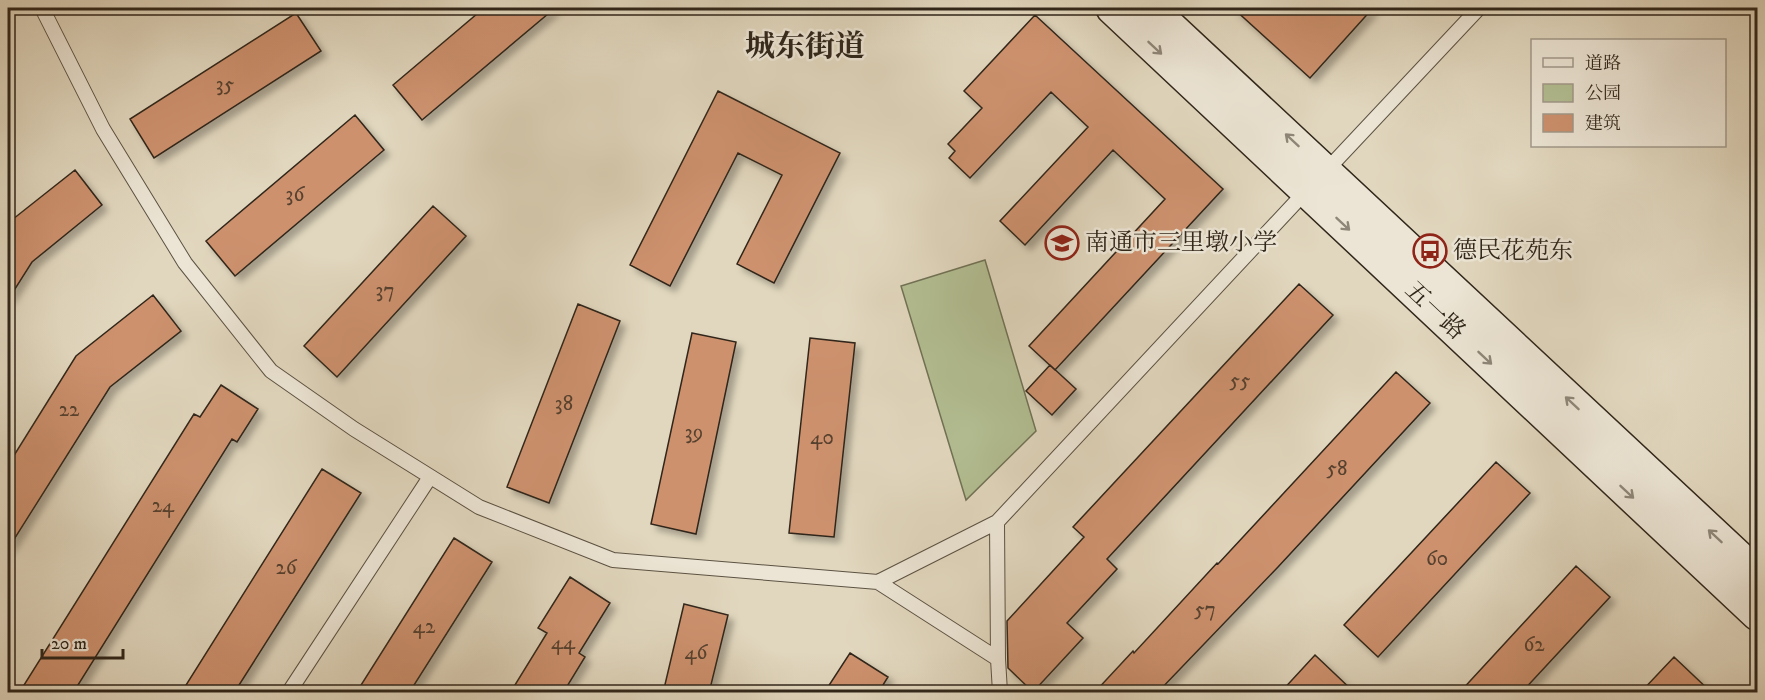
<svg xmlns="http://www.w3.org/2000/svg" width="1765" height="700" viewBox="0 0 1765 700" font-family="'IM FELL DW Pica','Noto Serif SC',serif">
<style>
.green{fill:#b2be92;stroke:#717256;stroke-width:1.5}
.building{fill:#cd916e;stroke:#30261a;stroke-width:1.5;filter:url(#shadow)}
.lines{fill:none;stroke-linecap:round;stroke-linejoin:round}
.lane-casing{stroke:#5c5243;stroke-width:16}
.secondary-casing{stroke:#30261a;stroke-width:36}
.lane{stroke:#ece5d5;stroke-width:14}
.secondary{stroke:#ece5d5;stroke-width:33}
.oneway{stroke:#8e8678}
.labels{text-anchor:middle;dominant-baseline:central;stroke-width:5;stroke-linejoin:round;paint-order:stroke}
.number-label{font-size:21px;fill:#57412f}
.poi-label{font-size:24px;fill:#30261a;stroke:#ece5d5;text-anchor:start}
.street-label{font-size:24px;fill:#30261a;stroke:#ece5d5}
.district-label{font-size:30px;font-weight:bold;fill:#30261a;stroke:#ece5d5}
</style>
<defs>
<filter id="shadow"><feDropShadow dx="5.5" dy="5.5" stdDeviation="3" flood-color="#0004"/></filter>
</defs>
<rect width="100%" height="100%" fill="#e1d7be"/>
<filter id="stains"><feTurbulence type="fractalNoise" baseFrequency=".00333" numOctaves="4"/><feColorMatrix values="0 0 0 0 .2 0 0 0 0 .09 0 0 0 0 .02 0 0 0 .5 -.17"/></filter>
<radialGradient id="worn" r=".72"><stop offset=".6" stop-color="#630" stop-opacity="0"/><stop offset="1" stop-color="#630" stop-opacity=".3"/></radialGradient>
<path class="green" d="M985 260 1036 431 966 500 901 286Z"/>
<path class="building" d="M484 8H555L422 120 393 85Z
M1233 8H1373L1310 78Z
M296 13 321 51 154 158 130 119Z
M1035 15 1223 189 1055 370 1029 346 1165 199 1113 150 1025 245 1000 221 1088 127 1051 92 970 178 949 158 955 151 948 144 982 108 964 91Z
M718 91 840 153 774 283 737 264 782 175 738 153 670 286 630 265Z
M355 115 384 150 235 276 206 241Z
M75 170 102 205 32 262 8 300V223Z
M433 206 466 236 337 377 304 346Z
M1299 284 1333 315 1107 559 1117 569 1067 623 1083 638 1033 692 1008 668 1007 621 1084 537 1073 527Z
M153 295 181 331 110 387 8 549V465L76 356Z
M578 304 620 321 549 503 507 487Z
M692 333 736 342 696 534 651 524Z
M810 338 855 343 834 537 789 533Z
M1050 365 1076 389 1052 415 1026 391Z
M1396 372 1430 403 1278 567 1157 693H1094L1133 651 1134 653 1217 563 1218 564Z
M221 385 258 409 237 442 232 439 73 693H19L194 414 200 417Z
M1496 462 1530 493 1378 657 1344 625Z
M322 469 361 493 234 693H181Z
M454 538 492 562 409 693H356Z
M1576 566 1610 597 1521 693H1459Z
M570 577 610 603 579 653 585 657 563 693H510L547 633 538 628Z
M684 604 728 615 709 693H663Z
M850 653 888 677 878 693H824Z
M1315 655 1355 693H1280Z
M1674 657 1712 693H1640Z"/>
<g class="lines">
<g class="lane-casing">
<path id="lane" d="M42 8 103 129 185 263 271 371 354 429 479 507 613 560 878 582 998 659 997 522
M1324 173 1479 8
M878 582 997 522 1308 189
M998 659 1000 692
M289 692 430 477"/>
</g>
<g class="secondary-casing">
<path id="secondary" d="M1113 8 1758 614
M1149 8 1758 576"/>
</g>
<use href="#lane" class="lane"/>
<use href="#secondary" class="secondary"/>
</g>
<defs><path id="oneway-shaft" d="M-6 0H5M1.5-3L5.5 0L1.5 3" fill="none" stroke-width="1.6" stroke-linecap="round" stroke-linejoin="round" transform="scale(1.5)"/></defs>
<g class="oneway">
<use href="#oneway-shaft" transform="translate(1155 48) rotate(43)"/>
<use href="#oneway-shaft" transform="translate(1292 140) rotate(-137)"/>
<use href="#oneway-shaft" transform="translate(1343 224) rotate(43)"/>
<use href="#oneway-shaft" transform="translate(1485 358) rotate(43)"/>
<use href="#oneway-shaft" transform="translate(1572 403) rotate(-137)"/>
<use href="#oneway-shaft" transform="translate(1627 492) rotate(43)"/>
<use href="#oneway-shaft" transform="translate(1715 536) rotate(-137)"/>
</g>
<defs>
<g id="school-ring" transform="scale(1.725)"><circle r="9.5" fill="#ece5d5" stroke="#8f2418" stroke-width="1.5"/><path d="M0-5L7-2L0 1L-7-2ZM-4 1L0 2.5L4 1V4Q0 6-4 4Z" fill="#8f2418"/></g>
<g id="bus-ring" transform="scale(1.725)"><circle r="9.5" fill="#ece5d5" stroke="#8f2418" stroke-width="1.5"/><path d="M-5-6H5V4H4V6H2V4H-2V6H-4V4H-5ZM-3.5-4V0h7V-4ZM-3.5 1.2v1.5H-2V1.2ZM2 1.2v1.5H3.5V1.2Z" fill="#8f2418"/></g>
</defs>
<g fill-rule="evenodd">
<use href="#school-ring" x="1062" y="243"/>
<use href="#bus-ring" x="1430" y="251"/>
</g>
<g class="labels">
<g class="number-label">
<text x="225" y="85">35</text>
<text x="295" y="195">36</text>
<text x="385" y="291">37</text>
<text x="1240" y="381">55</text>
<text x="564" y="404">38</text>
<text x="69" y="410">22</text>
<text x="694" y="433">39</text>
<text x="822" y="438">40</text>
<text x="1337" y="469">58</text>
<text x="163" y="506">24</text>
<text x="1437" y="559">60</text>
<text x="286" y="568">26</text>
<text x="1205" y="610">57</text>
<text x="424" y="627">42</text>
<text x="563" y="643">44</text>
<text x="1534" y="645">62</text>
<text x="696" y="653">46</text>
</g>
<g class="poi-label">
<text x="1085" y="243">南通市三里墩小学</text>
<text x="1453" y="251">德民花苑东</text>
</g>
<g class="street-label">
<text transform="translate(1435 311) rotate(43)">五一路</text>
</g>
<g class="district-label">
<text x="805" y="47">城东街道</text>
</g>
</g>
<rect width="1765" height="700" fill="none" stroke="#e1d7be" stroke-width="30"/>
<rect x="9" y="9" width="1747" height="682" fill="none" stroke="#30261a" stroke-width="3"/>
<rect x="15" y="15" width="1735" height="670" fill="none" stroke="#30261a" stroke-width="1.5"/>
<rect x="1531" y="39" width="195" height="108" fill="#ece5d5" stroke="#a1998a" stroke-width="1.5"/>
<rect x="1543" y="58" width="30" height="9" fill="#ece5d5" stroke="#a1998a" stroke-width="1.5"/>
<text x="1585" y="69" font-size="18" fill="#30261a">道路</text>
<rect x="1543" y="84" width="30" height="18" fill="#b2be92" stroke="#a1998a" stroke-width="1.5"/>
<text x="1585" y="99" font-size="18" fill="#30261a">公园</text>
<rect x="1543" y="114" width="30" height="18" fill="#cd916e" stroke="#a1998a" stroke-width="1.5"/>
<text x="1585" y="129" font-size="18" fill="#30261a">建筑</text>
<path d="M42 649v9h81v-9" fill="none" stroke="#30261a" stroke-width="3"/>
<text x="51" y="649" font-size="18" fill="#30261a" stroke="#ece5d5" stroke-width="4.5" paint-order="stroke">20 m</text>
<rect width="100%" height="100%" filter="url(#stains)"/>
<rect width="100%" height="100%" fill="url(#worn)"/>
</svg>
